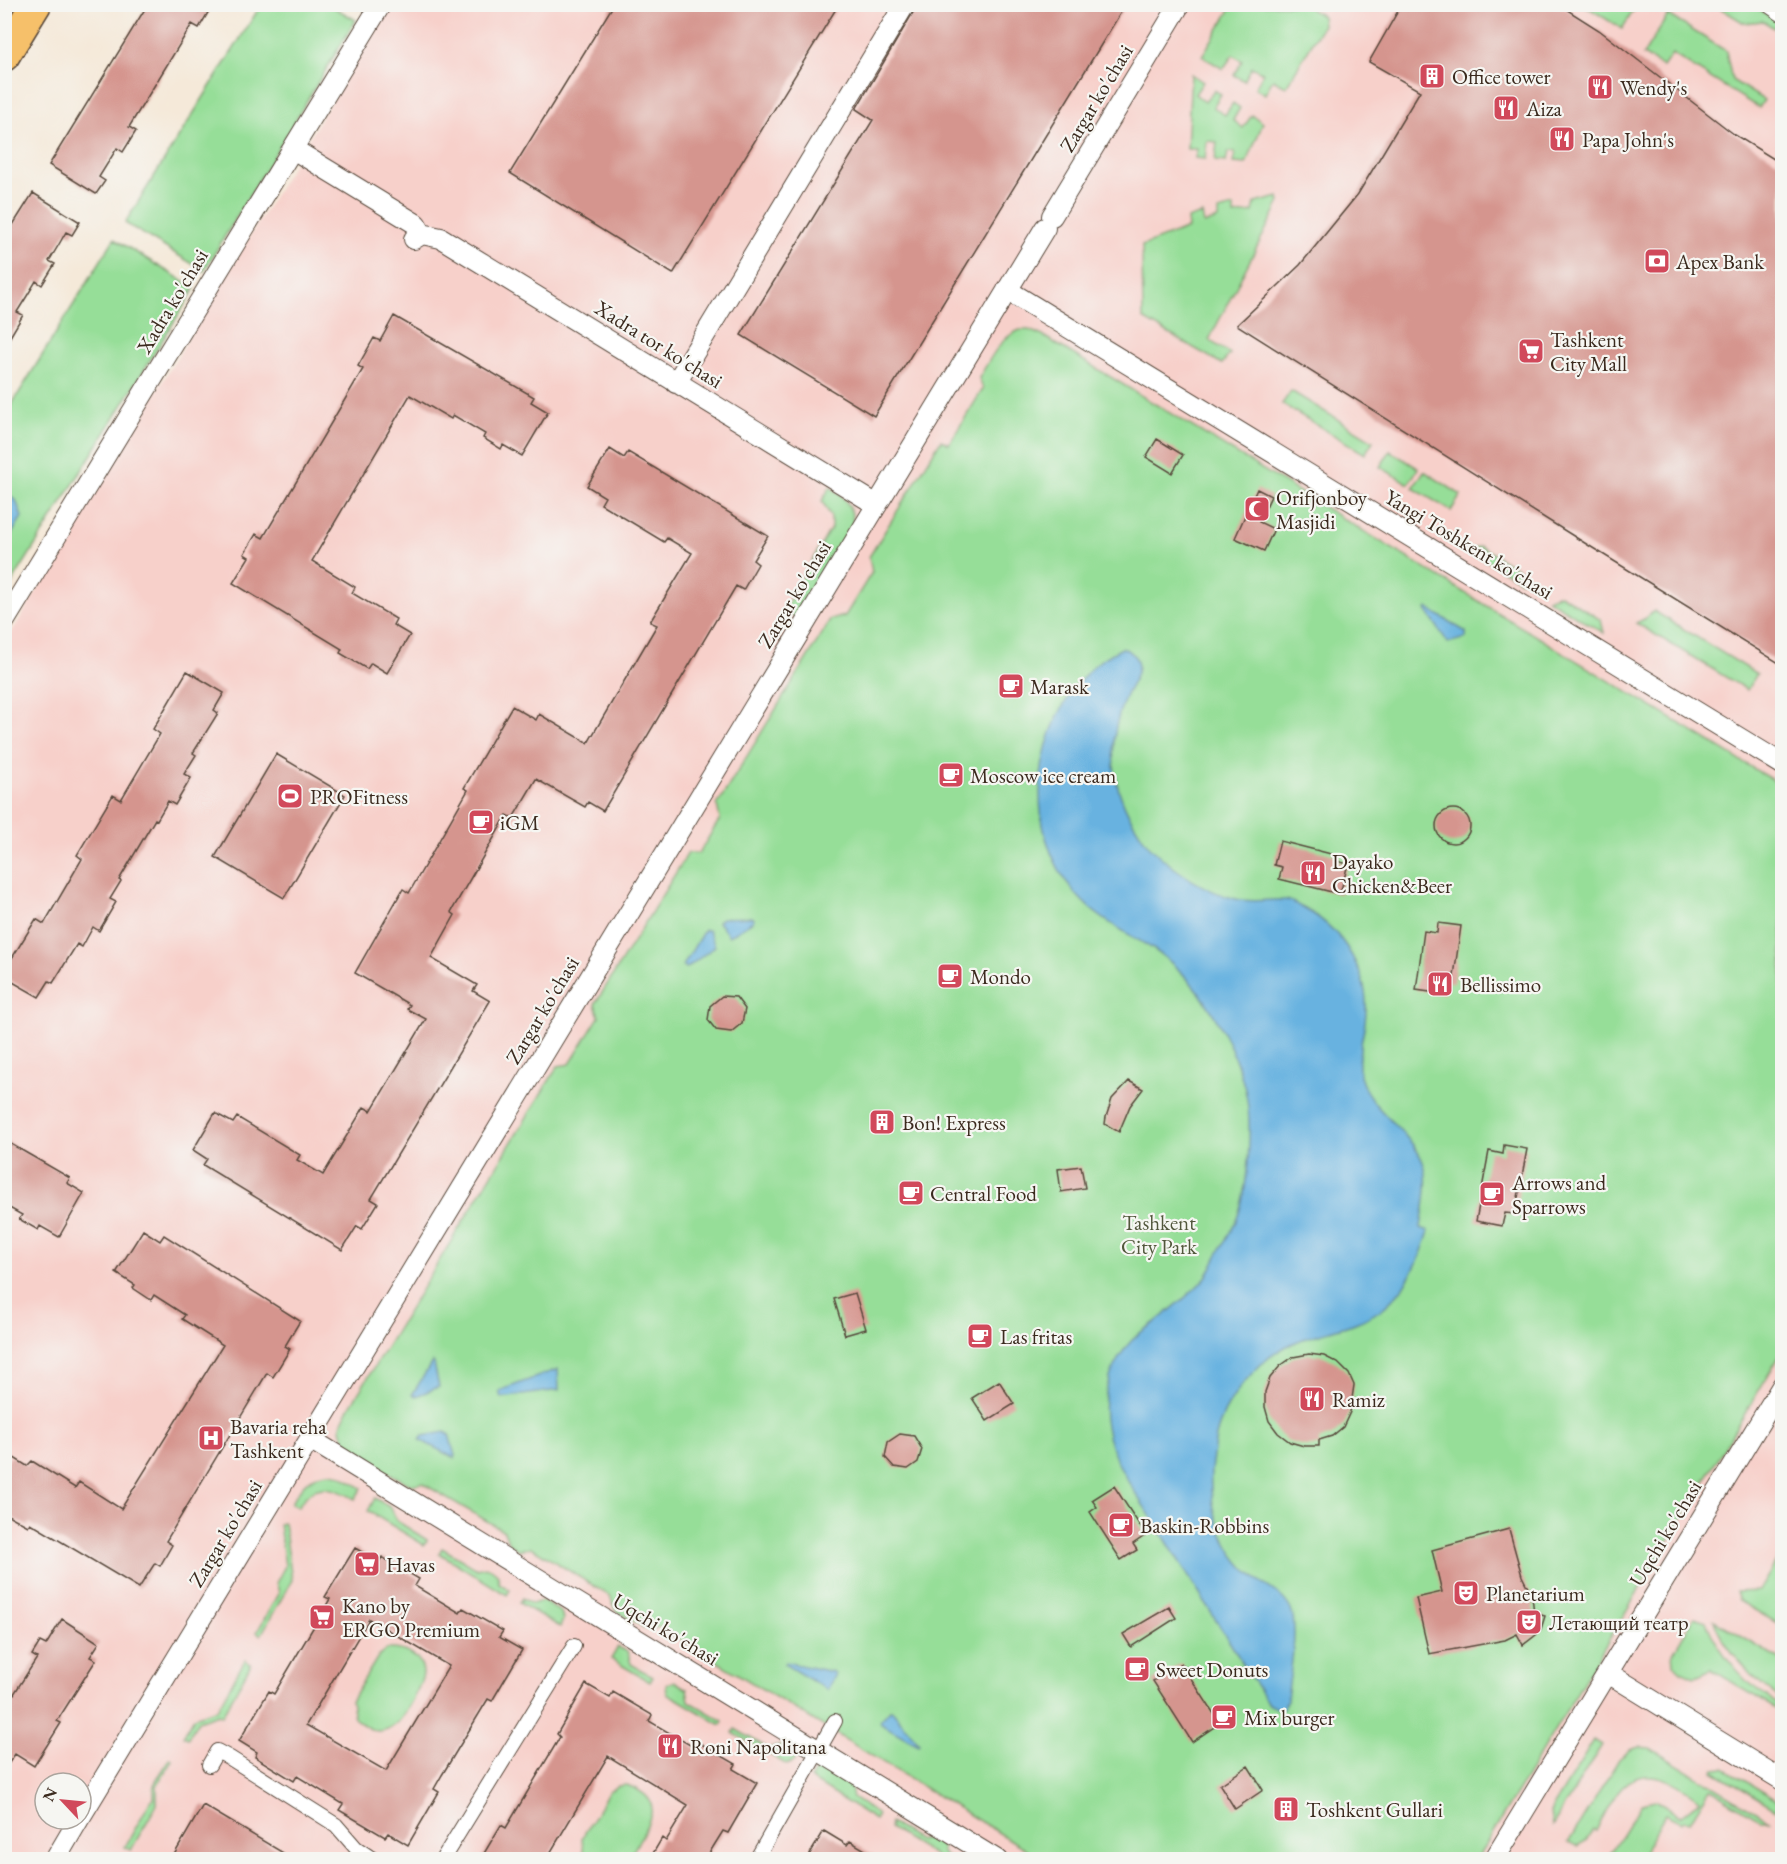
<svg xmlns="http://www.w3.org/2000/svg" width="1787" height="1864" viewBox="0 0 1787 1864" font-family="'EB Garamond',serif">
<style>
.built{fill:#f7d0ca;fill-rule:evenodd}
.green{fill:#96de98;stroke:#68845b;stroke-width:1.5}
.water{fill:#67b2e0;stroke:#516e7f;stroke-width:1.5}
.building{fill:#d5958e;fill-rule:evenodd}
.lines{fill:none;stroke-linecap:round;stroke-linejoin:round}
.pedestrian-casing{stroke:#57473a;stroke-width:16}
.minor-casing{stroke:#57473a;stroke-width:22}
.primary-casing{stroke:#57473a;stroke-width:33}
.pedestrian{stroke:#fff;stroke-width:14}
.minor{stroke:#fff;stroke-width:20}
.primary{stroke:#f6c06b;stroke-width:30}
.labels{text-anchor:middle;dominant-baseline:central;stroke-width:4.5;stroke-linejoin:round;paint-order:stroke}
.poi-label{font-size:21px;fill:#3b2a1e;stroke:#f6f6f2;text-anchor:start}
.street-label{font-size:21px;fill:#3b2a1e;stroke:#f6f6f2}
.park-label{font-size:21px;fill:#52573c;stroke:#f6f6f2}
</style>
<rect width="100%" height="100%" fill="#f6f6f2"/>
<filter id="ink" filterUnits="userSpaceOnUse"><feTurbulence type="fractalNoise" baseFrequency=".0167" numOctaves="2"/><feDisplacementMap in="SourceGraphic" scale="12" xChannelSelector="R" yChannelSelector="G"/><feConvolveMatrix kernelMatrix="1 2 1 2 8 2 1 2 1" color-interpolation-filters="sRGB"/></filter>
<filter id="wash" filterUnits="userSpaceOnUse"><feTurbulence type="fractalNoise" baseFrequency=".008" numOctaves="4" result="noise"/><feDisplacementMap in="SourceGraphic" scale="24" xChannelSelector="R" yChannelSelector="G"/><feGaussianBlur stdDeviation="1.35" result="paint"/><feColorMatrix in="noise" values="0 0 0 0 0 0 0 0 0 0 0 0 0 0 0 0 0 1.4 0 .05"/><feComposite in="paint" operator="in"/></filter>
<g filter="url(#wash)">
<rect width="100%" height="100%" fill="#f5e9d9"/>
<path class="built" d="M1758 4 1782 20V1859H5L4 645 389 5ZM45 1783H81V1819H45Z"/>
<path class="green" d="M261 5H330L356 20 204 271 125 223Z
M1233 5H1304L1322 16 1323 25 1286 87 1273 79 1265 94 1255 88 1263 73 1252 67 1244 81 1234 75 1242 61 1233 55 1223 69 1202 56Z
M1584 5H1637L1622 29Z
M1715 5H1752L1782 23V33L1763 21 1744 23Z
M1668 15 1726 51 1732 80 1764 100 1759 108 1672 54 1663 67 1643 55Z
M1191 74 1203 82 1195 94 1205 102 1214 90 1221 94 1213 107 1225 115 1233 103 1240 108 1233 120 1243 128 1252 115 1263 123 1246 164 1233 163 1235 153 1228 152 1226 162 1215 161 1217 142 1207 141 1205 159 1195 158 1197 149H1187Z
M1279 197 1280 202 1209 340 1230 354 1222 364 1143 319 1142 246 1188 228 1187 219 1202 214 1204 224 1218 219V211L1234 207V215L1253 212 1255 203Z
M114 239 195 288 5 594 4 417Z
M1020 330H1029L1045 337 1782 786V1352L1477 1859H1042L660 1627 646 1629 616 1611 610 1596 531 1547 519 1550 509 1544 504 1531 422 1483 411 1485C392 1474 341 1453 341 1427 341 1421 346 1415 348 1410L558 1066 570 1064 599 1017 595 1004 688 853H699L720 819 717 805 831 619 845 616 872 572 869 557 941 440 949 444 983 389 979 378C989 361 1000 337 1020 330Z
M1291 391 1373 441 1365 454 1282 404Z
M1390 451 1418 468 1409 484 1380 467Z
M1424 471 1461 495 1451 511 1413 488Z
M830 487C843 496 853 506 853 523L796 618 783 611 831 528V517L822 501Z
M1480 546 1522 571 1521 581 1468 550Z
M1560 594 1601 620 1604 633 1547 599Z
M1654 611 1757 674 1747 690 1636 623 1646 618Z
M332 1473 340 1475 362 1488 355 1499C332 1486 314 1480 298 1507L291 1503C301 1486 310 1473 332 1473Z
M375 1498 391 1508 397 1521 427 1540 424 1545 368 1511Z
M284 1523 292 1580 261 1635 257 1632 279 1592 276 1583 285 1566 279 1524Z
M442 1548 477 1569C486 1565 492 1568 498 1575L499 1583 510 1590 507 1595 439 1553Z
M1782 1552V1626L1739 1601 1736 1592 1759 1591Z
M522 1598 532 1604 542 1601 561 1612 563 1620 560 1627 519 1603Z
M1694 1617 1706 1621C1717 1652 1752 1692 1782 1706V1713L1711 1669 1694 1677 1681 1671 1674 1664 1673 1653Z
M1714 1620 1782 1661V1699C1757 1685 1723 1647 1714 1620Z
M618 1647 628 1652 631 1664 653 1677 650 1682 611 1659Z
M388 1649C402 1648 423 1656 423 1673 423 1683 406 1712 400 1720 395 1725 386 1731 379 1731 370 1731 361 1723 354 1718L351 1701 379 1655Z
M245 1660 251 1664 222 1716 218 1714 198 1721 188 1738 183 1736 194 1717 217 1709Z
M674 1681 687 1689 689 1701 723 1721 721 1725 667 1693 666 1685Z
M735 1729 769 1749 781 1745 794 1753V1761L787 1765 733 1733Z
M1594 1740 1602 1745 1552 1826 1550 1812Z
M1639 1747 1650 1748 1769 1820H1760L1710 1789 1690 1821 1684 1820 1681 1822 1665 1814 1640 1859H1607L1642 1803 1655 1800 1680 1816 1700 1800C1677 1782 1644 1761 1620 1790 1610 1801 1603 1817 1596 1831L1593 1830 1586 1841 1577 1846 1568 1843 1619 1759 1630 1750Z
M170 1758 172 1760 157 1786V1804L131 1850 125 1847 151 1800 154 1799V1785Z
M819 1766 851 1786 853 1798 878 1815 875 1820 810 1779Z
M1724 1768 1780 1802 1776 1809 1713 1771 1715 1769Z
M627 1785C658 1797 656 1809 642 1835 637 1844 633 1853 627 1859H591L584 1855 582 1838 609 1791 618 1786Z
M890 1823 919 1840C928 1836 935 1839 941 1846L942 1853 949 1859H940L889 1828Z"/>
<path class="water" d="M5 493 16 500 22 517 11 535 5 536Z
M1427 608 1466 632V638L1448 643 1426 610Z
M1122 648C1132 651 1137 656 1138 667 1138 677 1127 690 1124 700 1106 745 1111 790 1138 830 1142 836 1146 843 1151 848 1175 871 1204 891 1236 899 1251 903 1270 899 1286 900 1292 901 1297 905 1303 908 1328 921 1345 939 1357 966 1363 979 1367 995 1366 1010 1366 1035 1353 1057 1362 1082 1375 1116 1422 1138 1426 1174 1428 1189 1423 1213 1421 1228L1429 1231C1420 1261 1405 1293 1379 1311 1354 1328 1325 1330 1298 1341 1264 1354 1231 1391 1219 1426 1215 1437 1214 1450 1212 1462 1206 1503 1222 1550 1254 1577 1266 1587 1284 1594 1291 1610 1299 1629 1289 1678 1287 1700L1283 1708 1279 1709 1268 1704C1232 1647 1197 1589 1161 1532 1140 1499 1112 1465 1106 1426 1100 1395 1112 1360 1134 1338 1141 1331 1151 1326 1159 1319 1173 1308 1195 1290 1206 1277 1211 1270 1214 1261 1218 1254 1224 1243 1231 1232 1236 1221 1249 1188 1253 1123 1245 1089 1231 1036 1200 980 1153 949 1125 931 1098 920 1076 894 1019 828 1033 723 1095 665 1103 658 1113 653 1122 648Z
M751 917 754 919 753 921 729 936 718 922 722 918Z
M704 930H708L715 946 687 968 683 966Z
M432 1362 434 1363 439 1387 416 1396 412 1395Z
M558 1369 559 1390 501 1398 499 1391Z
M445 1432 449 1434 455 1456 454 1458 420 1440 423 1436Z
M785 1662 833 1672 835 1674 827 1690 784 1664Z
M891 1709 919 1743 918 1745 881 1724 880 1721Z"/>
<g id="blocks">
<path class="building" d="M148 4H199L209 11 199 28 192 24 129 127 136 131 123 152 117 148 99 177 105 181 96 194 49 165Z
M614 4H839L673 274 510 173Z
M918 4H1126L874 416 741 335 873 120 856 109Z
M1402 4H1558L1599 30 1735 135 1782 164V665L1575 537 1237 325 1300 265 1358 194 1420 91 1369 62Z
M33 193 80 222 72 235 66 232 58 246 49 261 55 264 42 285 36 281 27 296 17 312 23 315 4 347V239Z
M394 316 534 397 531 402 548 412 522 456 503 445 501 449 483 438 485 434 453 415 451 419 410 395 312 561 355 587 352 593 396 619 393 625 410 635 387 673 371 663 367 669 340 653 342 649 233 583 249 557 244 554 256 534 263 538 363 369 358 366 374 338 380 341Z
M1157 439 1183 455 1172 473 1146 457Z
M610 449 624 458 628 452 768 536 753 560 758 564 743 590 736 586 603 811 588 802 585 807 536 779 513 818 507 815 451 912 455 915 431 958 477 985 473 991 490 1001 371 1199 378 1203 362 1229 357 1226 342 1250 203 1165 207 1159 193 1150 215 1113 233 1123 237 1117 300 1155 297 1160 323 1175 364 1107 371 1111 426 1019 407 1009 410 1005 355 973 403 889 409 893 468 790 464 788 512 706 536 720 539 714 588 743 657 625 650 622 692 553 667 538 664 542 601 504 605 497 587 486Z
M1257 489 1271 496 1259 522 1274 529 1264 551 1235 538Z
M187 671 224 693 214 710 218 713 193 753 196 755 184 774 191 778 175 805 168 801 157 820 155 819 119 880 121 881 110 899 116 902 99 931 93 927 82 947 77 944 53 983 49 981 39 997 4 977V971L36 919 44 924 82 859 77 855 113 795 121 800 160 734 153 729Z
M276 754 345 795 284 898 215 857Z
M1436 826a17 17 0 1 1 34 0a17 17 0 1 1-34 0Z
M1280 841 1339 856 1337 861 1348 864 1340 894 1279 879 1282 867 1274 865Z
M1438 923 1461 926 1453 983 1445 981 1444 994 1416 990 1424 931 1437 933Z
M722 996 736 997 745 1009 742 1023 731 1032 716 1030 708 1020 710 1006Z
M1129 1081 1143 1089 1130 1106 1119 1132 1105 1124 1106 1117 1112 1099Z
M4 1140 70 1178 67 1183 84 1193 59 1237 40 1226 38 1230 19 1219 22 1215 4 1205Z
M1504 1145 1527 1149 1515 1214 1505 1213 1502 1226 1476 1221 1489 1151 1503 1154Z
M1081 1166 1085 1188 1061 1192 1058 1169Z
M143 1230 160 1241 164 1235 300 1321 285 1346 290 1349 273 1377 267 1373 166 1541 172 1545 160 1566 155 1563 139 1588 30 1523 28 1526 4 1513V1466L11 1456 27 1466 32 1461 75 1488 79 1482 121 1509 223 1345 182 1319 185 1315 154 1295 151 1300 133 1288 135 1285 116 1273Z
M855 1293 866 1329 845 1335 834 1299Z
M1309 1354 1324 1356 1338 1363 1349 1374 1354 1385 1350 1412 1343 1427 1332 1436 1319 1440V1446H1304L1290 1442 1278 1433 1269 1421 1265 1407V1392L1270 1378 1280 1366 1293 1357Z
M999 1381 1014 1404 987 1421 972 1398Z
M900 1434 914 1436 922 1449 918 1462 908 1469 894 1467 885 1457 888 1442Z
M1114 1486 1146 1535 1133 1544 1137 1550 1121 1560 1090 1512 1097 1507 1092 1500Z
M1509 1529 1522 1576 1532 1596 1534 1613 1545 1616 1541 1629 1536 1635 1523 1645 1517 1634 1505 1640 1429 1654 1416 1598 1442 1592 1432 1550Z
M355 1548 379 1562 382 1557 419 1579 415 1586 460 1613 463 1608 503 1631 499 1637 522 1650 492 1701 488 1699 442 1775 434 1789 439 1792 408 1845 388 1833 385 1837 339 1810 343 1804 297 1776 294 1781 255 1757 257 1752 239 1741 269 1691 274 1694 330 1599 325 1597ZM369 1619 449 1666 386 1771 306 1725Z
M1169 1607 1176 1618 1131 1647 1123 1634Z
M62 1619 99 1643 90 1657 96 1660 57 1721 61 1723 34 1766 15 1754 4 1770V1693L12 1697 37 1658 32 1655 40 1642 46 1645Z
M1181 1663 1220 1723 1192 1742 1153 1681Z
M586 1684 610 1698 613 1692 652 1715 649 1721 695 1748 698 1742 736 1764 733 1769 757 1783 728 1833 723 1831 705 1860H649L662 1838 666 1841 688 1805 608 1756 546 1860H480L501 1825 506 1828 560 1737 557 1734Z
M1248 1766 1263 1790 1235 1809 1220 1785Z
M203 1805 295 1860H171Z
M824 1831 847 1845 850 1841 882 1860H806Z"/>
</g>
</g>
<g filter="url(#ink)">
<use href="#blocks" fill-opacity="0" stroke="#57473a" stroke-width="1.5"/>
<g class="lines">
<g class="pedestrian-casing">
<path id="pedestrian" d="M209 1765 217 1751 230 1758 336 1825 356 1848 374 1860
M442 1860 574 1646
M756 1860 835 1721"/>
</g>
<g class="minor-casing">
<path id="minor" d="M1772 4 1782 11
M293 149 416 224 422 234
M1052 216 1180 4
M414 239 422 234 441 238 877 505
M1007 290 1782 764
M676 383 905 4
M4 622 381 4
M310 1439 997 1860
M1608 1673 1782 1780
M81 1816 1045 228
M55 1860 79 1819
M1494 1860 1782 1386"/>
</g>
<g class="primary-casing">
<path id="primary" d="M4 56 36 4"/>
</g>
<use href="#pedestrian" class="pedestrian"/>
<use href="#minor" class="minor"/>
<use href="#primary" class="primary"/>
</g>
</g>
<defs>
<g id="building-square" transform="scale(1.35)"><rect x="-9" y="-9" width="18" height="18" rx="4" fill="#d1495b" stroke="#f6f6f2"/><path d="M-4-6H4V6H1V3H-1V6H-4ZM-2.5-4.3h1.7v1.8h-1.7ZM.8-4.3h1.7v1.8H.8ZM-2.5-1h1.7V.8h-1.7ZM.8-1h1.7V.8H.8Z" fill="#fff"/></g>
<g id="restaurant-square" transform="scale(1.35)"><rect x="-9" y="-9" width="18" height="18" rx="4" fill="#d1495b" stroke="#f6f6f2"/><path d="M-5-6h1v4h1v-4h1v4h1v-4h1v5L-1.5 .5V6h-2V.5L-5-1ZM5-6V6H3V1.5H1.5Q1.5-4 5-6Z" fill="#fff"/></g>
<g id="bank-square" transform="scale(1.35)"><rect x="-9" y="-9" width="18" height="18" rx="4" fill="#d1495b" stroke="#f6f6f2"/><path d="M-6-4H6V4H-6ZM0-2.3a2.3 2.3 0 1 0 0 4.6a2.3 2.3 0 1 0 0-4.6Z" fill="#fff"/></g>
<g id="supermarket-square" transform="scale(1.35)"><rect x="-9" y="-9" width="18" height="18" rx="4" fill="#d1495b" stroke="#f6f6f2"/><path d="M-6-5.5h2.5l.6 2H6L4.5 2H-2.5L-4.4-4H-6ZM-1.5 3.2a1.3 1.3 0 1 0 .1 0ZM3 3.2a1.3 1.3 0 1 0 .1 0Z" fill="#fff"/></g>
<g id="mosque-square" transform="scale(1.35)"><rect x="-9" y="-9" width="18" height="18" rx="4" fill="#d1495b" stroke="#f6f6f2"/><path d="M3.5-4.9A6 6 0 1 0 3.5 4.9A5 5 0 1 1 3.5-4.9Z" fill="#fff"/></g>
<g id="cafe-square" transform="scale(1.35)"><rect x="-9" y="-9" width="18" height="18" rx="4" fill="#d1495b" stroke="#f6f6f2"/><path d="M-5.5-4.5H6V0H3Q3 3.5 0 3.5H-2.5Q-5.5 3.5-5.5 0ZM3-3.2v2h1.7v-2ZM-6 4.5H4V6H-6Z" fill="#fff"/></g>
<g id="stadium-square" transform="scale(1.35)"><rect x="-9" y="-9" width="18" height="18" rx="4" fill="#d1495b" stroke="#f6f6f2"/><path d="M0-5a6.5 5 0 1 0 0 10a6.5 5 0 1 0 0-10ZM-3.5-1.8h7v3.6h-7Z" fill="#fff"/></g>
<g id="hospital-square" transform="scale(1.35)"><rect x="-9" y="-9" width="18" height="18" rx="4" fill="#d1495b" stroke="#f6f6f2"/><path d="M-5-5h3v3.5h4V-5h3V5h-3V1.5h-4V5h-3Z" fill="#fff"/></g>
<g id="theatre-square" transform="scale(1.35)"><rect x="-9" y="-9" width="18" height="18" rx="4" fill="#d1495b" stroke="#f6f6f2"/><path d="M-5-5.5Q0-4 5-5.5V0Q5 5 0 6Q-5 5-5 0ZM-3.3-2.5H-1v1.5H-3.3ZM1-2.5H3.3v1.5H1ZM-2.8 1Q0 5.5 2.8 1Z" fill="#fff"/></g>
</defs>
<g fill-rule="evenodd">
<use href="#building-square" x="1432" y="76"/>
<use href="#restaurant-square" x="1600" y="87"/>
<use href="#restaurant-square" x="1506" y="108"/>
<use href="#restaurant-square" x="1562" y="139"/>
<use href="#bank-square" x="1657" y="261"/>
<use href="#supermarket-square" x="1531" y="351"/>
<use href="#mosque-square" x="1257" y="509"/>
<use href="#cafe-square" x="1011" y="686"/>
<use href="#cafe-square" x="951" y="775"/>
<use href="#stadium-square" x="290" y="796"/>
<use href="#cafe-square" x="481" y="822"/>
<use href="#restaurant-square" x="1313" y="873"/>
<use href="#cafe-square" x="950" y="976"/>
<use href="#restaurant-square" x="1440" y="984"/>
<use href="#building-square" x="882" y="1122"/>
<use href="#cafe-square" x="911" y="1193"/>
<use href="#cafe-square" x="1492" y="1194"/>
<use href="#cafe-square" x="980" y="1336"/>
<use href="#restaurant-square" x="1312" y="1399"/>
<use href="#hospital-square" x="211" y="1438"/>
<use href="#cafe-square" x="1121" y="1525"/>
<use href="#supermarket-square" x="367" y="1564"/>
<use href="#theatre-square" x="1466" y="1593"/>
<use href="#supermarket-square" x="322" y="1617"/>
<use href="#theatre-square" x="1529" y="1622"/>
<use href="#cafe-square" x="1137" y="1669"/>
<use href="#cafe-square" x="1224" y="1717"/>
<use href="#restaurant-square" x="670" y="1746"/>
<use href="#building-square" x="1286" y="1809"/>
</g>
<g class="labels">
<g class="poi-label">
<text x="1452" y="76">Office tower</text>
<text x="1620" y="87">Wendy's</text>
<text x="1526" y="108">Aiza</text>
<text x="1582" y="139">Papa John's</text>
<text x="1676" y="261">Apex Bank</text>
<text x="1550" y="339">Tashkent<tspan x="1550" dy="24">City Mall</tspan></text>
<text x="1276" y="497">Orifjonboy<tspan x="1276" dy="24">Masjidi</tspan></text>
<text x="1030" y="686">Marask</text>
<text x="970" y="775">Moscow ice cream</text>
<text x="310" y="796">PROFitness</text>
<text x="500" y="822">iGM</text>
<text x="1332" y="861">Dayako<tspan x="1332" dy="24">Chicken&amp;Beer</tspan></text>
<text x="970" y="976">Mondo</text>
<text x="1460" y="984">Bellissimo</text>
<text x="902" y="1122">Bon! Express</text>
<text x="1512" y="1182">Arrows and<tspan x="1512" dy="24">Sparrows</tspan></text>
<text x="930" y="1193">Central Food</text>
<text x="1000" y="1336">Las fritas</text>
<text x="1332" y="1399">Ramiz</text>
<text x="230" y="1426">Bavaria reha<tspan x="230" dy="24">Tashkent</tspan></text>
<text x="1140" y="1525">Baskin-Robbins</text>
<text x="386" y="1564">Havas</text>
<text x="1486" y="1593">Planetarium</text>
<text x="342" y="1605">Kano by<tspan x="342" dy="24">ERGO Premium</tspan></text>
<text x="1549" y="1622">Летающий театр</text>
<text x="1156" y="1669">Sweet Donuts</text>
<text x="1244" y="1717">Mix burger</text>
<text x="690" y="1746">Roni Napolitana</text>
<text x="1306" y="1809">Toshkent Gullari</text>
</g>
<g class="street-label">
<text transform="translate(1096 98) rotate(-59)">Zargar ko'chasi</text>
<text transform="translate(172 301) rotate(-59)">Xadra ko'chasi</text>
<text transform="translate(659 344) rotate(32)">Xadra tor ko'chasi</text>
<text transform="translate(1469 544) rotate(31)">Yangi Toshkent ko'chasi</text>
<text transform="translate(794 594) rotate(-59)">Zargar ko'chasi</text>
<text transform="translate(542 1010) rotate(-59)">Zargar ko'chasi</text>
<text transform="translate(225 1533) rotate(-59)">Zargar ko'chasi</text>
<text transform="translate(1665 1533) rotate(-59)">Uqchi ko'chasi</text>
<text transform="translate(666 1629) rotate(31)">Uqchi ko'chasi</text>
</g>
<g class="park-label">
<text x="1159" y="1222">Tashkent<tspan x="1159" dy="24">City Park</tspan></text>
</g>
</g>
<rect width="1787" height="1864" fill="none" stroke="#f6f6f2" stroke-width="24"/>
<g transform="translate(63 1801) rotate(296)"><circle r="28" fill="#f6f6f2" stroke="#aba49d" stroke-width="1.5"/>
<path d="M0-4.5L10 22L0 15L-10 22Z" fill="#d1495b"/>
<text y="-9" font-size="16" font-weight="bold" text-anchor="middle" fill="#3b2a1e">N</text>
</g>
</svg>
